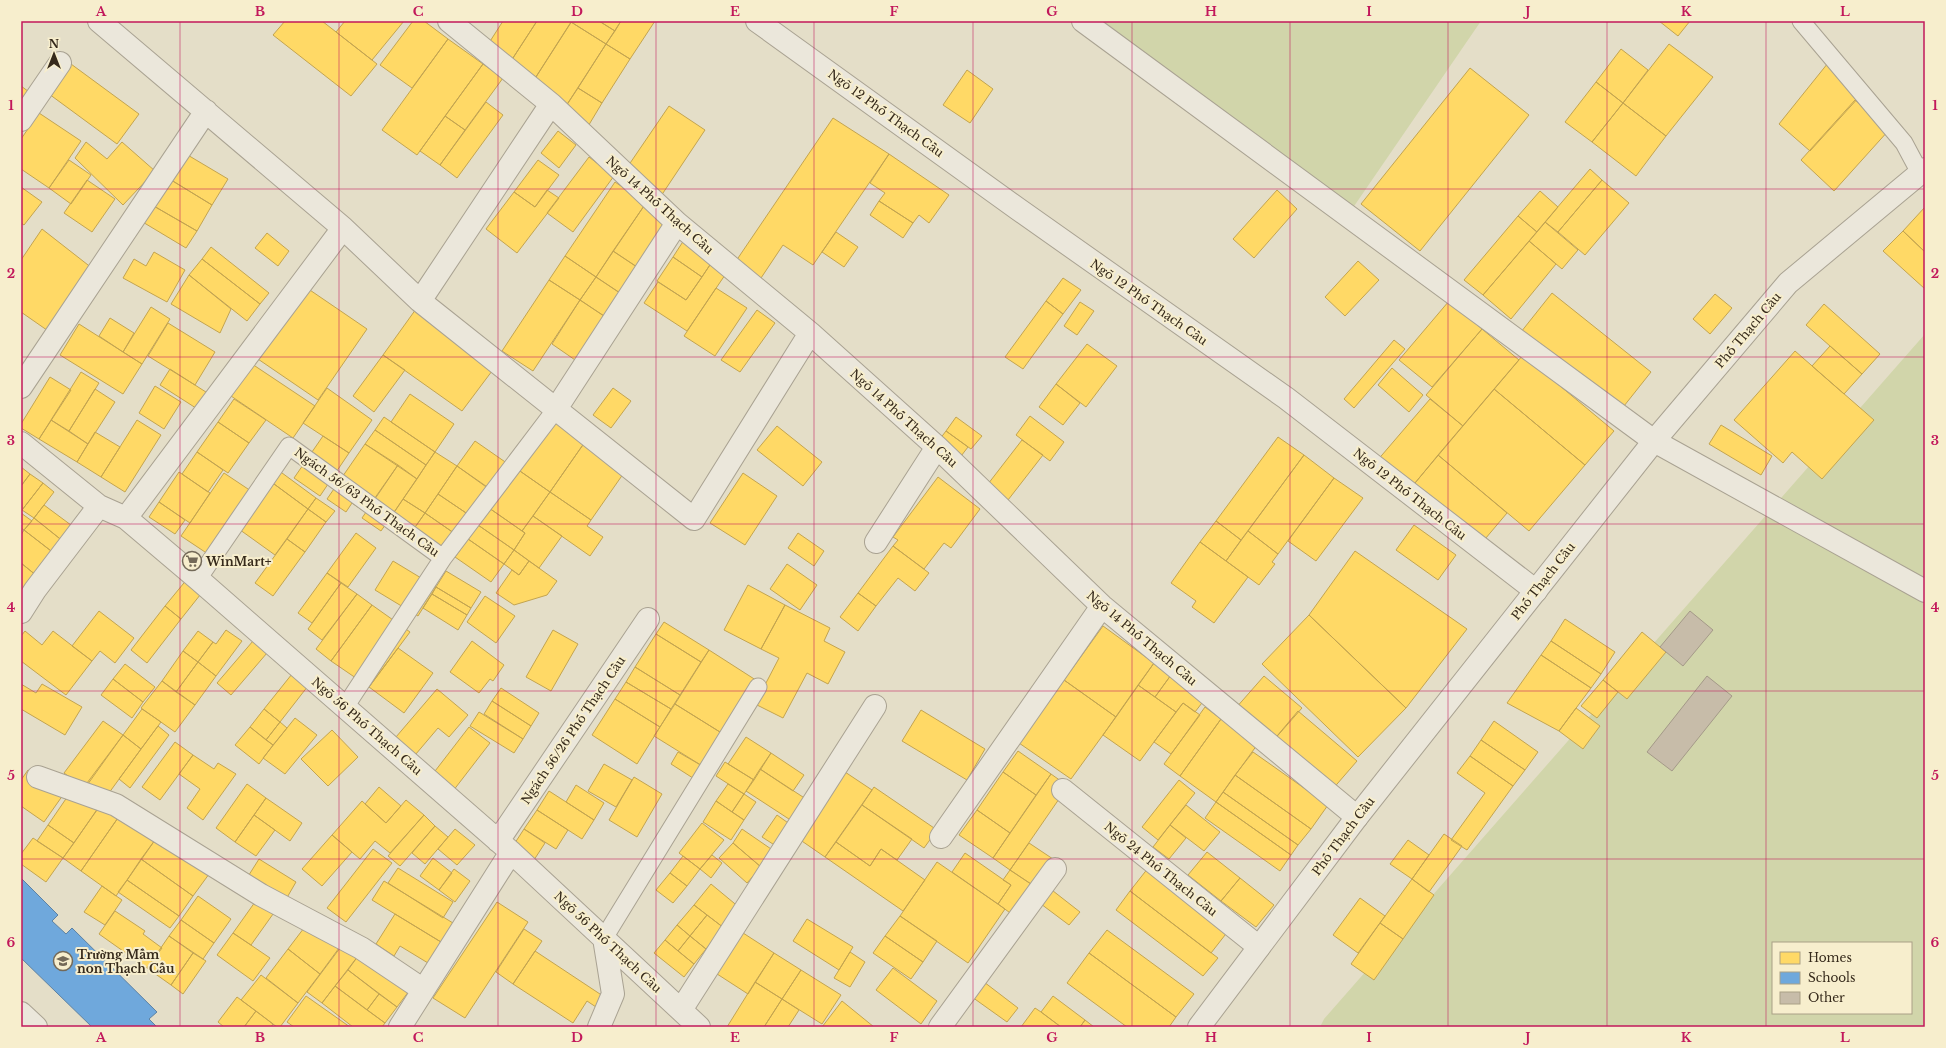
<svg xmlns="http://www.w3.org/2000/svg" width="1946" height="1048" viewBox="0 0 1946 1048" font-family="'Libre Baskerville',serif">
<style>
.green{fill:#d1d5aa;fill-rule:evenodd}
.homes{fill:#ffd966;stroke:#c3a450}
.schools{fill:#6fa8dc;stroke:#5e82a2}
.building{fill:#c7bca9;stroke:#a49988}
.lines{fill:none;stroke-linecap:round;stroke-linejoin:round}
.service-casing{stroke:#a9a292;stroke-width:19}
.minor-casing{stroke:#a9a292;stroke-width:24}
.tertiary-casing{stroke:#a9a292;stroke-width:24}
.service{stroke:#ebe7db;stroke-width:17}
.minor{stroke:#ebe7db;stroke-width:22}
.tertiary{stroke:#ebe7db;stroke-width:22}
.grid{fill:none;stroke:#c2185b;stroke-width:1;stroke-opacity:0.55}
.labels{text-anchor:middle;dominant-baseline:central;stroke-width:4;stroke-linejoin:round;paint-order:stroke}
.street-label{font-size:12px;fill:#362a1b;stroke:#f7eecd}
.poi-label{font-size:12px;font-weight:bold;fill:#362a1b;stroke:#f7eecd;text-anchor:start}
.neatline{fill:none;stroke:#c2185b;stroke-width:1.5}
.grid-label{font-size:13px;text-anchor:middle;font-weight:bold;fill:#c2185b}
</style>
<rect width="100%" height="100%" fill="#e4dec8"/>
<path class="green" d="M1074 21H1481L1348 215Z
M1925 334V1027H1320L1324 1019ZM1773 943H1911V1013H1773Z"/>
<path class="homes" d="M285 21H322L377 64 351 96 273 35Z
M345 21H404L372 60 336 32Z
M413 21H424L448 39 412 88 380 65Z
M503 21H537L511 61 487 46Z
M537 21H572L536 77 511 61Z
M599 21 615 31 606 44 571 22Z
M599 21H621L615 31Z
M621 21H655L630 59 606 44Z
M1659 21H1690L1678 36Z
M571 22 606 44 566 106 532 83Z
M448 39 483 64 417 155 382 130Z
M606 44 630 59 602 103 578 88Z
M1669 44 1713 77 1666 136 1623 103Z
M1621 49 1648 70 1623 103 1596 82Z
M1828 63 1860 96 1810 151 1779 124Z
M71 64 139 114 117 144 49 94Z
M483 64 503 78 465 130 445 116Z
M1470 68 1529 115 1420 251 1361 204Z
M967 70 993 89 970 123 943 105Z
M1596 82 1623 103 1592 142 1565 122Z
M21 86 36 97 21 109Z
M578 88 602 103 587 128 562 112Z
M1855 100 1889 130 1834 191 1801 160Z
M486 102 503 115 457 178 440 165Z
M1623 103 1666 136 1636 176 1592 142Z
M669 106 705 130 661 196 624 172Z
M39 113 81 141 49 188 21 169V139Z
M445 116 465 130 440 165 420 151Z
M833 118 889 154 813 265 783 245 761 278 736 261Z
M558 131 576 145 559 168 541 153Z
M86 142 107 159 122 142 155 171 123 205 75 158Z
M186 154 228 179 212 205 171 180Z
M889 154 949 195 929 223 919 215 913 223 879 201 885 193 870 183Z
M589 157 614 176 573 232 547 213Z
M69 160 91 175 71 204 49 188Z
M538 160 559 175 535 207 514 192Z
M1590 169 1602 180 1558 232 1545 222Z
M168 178 212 205 197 231 152 205Z
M87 180 115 199 92 232 64 213Z
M1602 180 1629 203 1585 255 1558 232Z
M615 182 646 203 596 277 565 256Z
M21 187 42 202 24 225 21 223Z
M547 190 559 198 517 253 486 229 514 192 535 207Z
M1277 190 1297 209 1254 258 1233 239Z
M1540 191 1558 207 1537 232 1518 216Z
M879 201 913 223 903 238 870 215Z
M646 203 672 220 640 269 613 251Z
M152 205 197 231 186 248 141 221Z
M1925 207V252L1903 231Z
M1518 216 1537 232 1483 295 1464 280Z
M1545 222 1578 250 1562 269 1529 241Z
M42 229 97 272 54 335 21 312V260Z
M1903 231 1925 252V289L1883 251Z
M836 232 858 247 844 267 822 252Z
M267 233 289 251 278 266 255 248Z
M684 240 713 260 702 277 673 257Z
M1529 241 1556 264 1511 319 1483 295Z
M211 247 269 293 260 304 202 259Z
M613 251 640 269 623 295 596 277Z
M154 252 185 270 167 302 123 278 134 259 146 266Z
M565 256 596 277 580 300 549 280Z
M673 257 702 277 686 300 657 281Z
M202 259 260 304 247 321 189 275Z
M1358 261 1379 280 1345 316 1325 297Z
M710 265 725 275 687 331 644 303 658 282 686 300Z
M189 275 231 309 220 333 171 304Z
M596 277 623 295 607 318 580 300Z
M1063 278 1081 290 1063 314 1046 301Z
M549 280 580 300 533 371 502 351Z
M304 286 367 329 318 400 255 357Z
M716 288 747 308 715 356 684 336Z
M1552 293 1651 372 1620 411 1521 332Z
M1715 294 1732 308 1710 334 1693 319Z
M580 300 607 318 578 362 552 344Z
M1046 301 1063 314 1023 369 1005 357Z
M1449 301 1482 329 1432 387 1399 360Z
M1080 302 1094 311 1077 335 1064 326Z
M1824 304 1880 354 1862 374 1806 325Z
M151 307 170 319 142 364 123 352Z
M416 309 495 367 462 411 383 355Z
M757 310 775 323 740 372 721 360Z
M110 318 134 333 123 352 99 336Z
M168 323 215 352 195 385 148 356Z
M79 324 142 364 123 394 60 355Z
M1482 329 1519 360 1463 426 1426 395Z
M1394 340 1405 349 1354 408 1344 399Z
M1087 344 1117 366 1086 407 1056 384Z
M1830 346 1862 374 1844 394 1812 366Z
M1795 351 1874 420 1822 479 1792 452 1783 463 1734 420Z
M383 355 405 370 374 412 353 396Z
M1523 355 1614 431 1585 465 1494 389Z
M252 364 315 406 293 438 231 396Z
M1392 368 1423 395 1409 412 1378 385Z
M170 369 209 394 199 410 160 385Z
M81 372 99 383 69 431 51 420Z
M50 377 71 390 39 439 21 428V424Z
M1056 384 1080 403 1063 425 1039 407Z
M155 386 181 402 164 429 139 413Z
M327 388 372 420 349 453 303 423Z
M613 388 631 401 611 428 593 415Z
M95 389 115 402 88 444 69 431Z
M1494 389 1585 465 1529 531 1438 455Z
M410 394 454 424 435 452 391 422Z
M234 399 266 420 249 443 218 422Z
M1430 399 1463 426 1409 490 1376 462Z
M555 416 587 439 550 492 517 469Z
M1030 416 1064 442 1050 461 1016 435Z
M384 417 435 452 426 465 375 430Z
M956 417 982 436 971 449 946 431Z
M51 420 88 444 77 462 39 439Z
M137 420 161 435 125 492 101 477Z
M218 422 249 443 228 473 197 452Z
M1721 425 1772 456 1761 475 1709 444Z
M777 426 822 462 803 486 757 450Z
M375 430 426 465 417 479 365 444Z
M946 431 968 447 958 460 936 444Z
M95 432 120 447 101 477 77 462Z
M323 436 349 453 320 496 294 478Z
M1278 437 1304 455 1241 540 1216 521Z
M587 439 628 467 591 520 550 492Z
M1022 440 1043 455 1008 500 988 484Z
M475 441 511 466 493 491 457 466Z
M365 444 398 465 365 512 352 503 346 512 327 499Z
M197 452 223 470 208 492 182 474Z
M435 452 457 466 425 513 403 499Z
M1304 455 1334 478 1278 554 1248 531Z
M1438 455 1507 513 1480 545 1411 488Z
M398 465 417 479 381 531 362 518Z
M457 466 496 494 478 521 438 494Z
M21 467 30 474 21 486Z
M517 469 550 492 522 531 489 508Z
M278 470 316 498 308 509 270 481Z
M179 472 210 493 190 523 159 502Z
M224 473 254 493 211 556 181 536Z
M743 473 777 496 745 545 710 523Z
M30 474 43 483 22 510 21 486Z
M938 477 980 509 951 548 944 543 924 569 893 546 898 540 893 537Z
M1334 478 1363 498 1316 561 1288 541Z
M270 481 308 509 275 555 236 527Z
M43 483 54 492 34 518 22 510Z
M550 492 591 520 587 526 603 537 590 556 533 516Z
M438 494 478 521 464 540 425 513Z
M316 498 335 511 326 522 308 509Z
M403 499 425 513 406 540 385 526Z
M159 502 185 520 175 534 149 517Z
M44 505 75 528 64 542 34 518Z
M489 508 525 533 514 550 478 525Z
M308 509 326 522 305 552 287 539Z
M21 513 32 521 24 530 21 528Z
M425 513 464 540 446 568 406 540Z
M533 516 562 536 539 568 514 550 525 533 522 531Z
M34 518 64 542 55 554 24 530Z
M1216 521 1241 540 1226 561 1200 542Z
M478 525 514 550 504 564 468 539Z
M1414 525 1456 555 1438 580 1396 550Z
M24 530 55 554 37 576 21 563V535Z
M1248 531 1278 554 1272 562 1275 564 1259 585 1226 561Z
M356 533 376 548 348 587 327 573Z
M798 533 824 551 814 566 788 548Z
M287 539 305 552 273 596 255 583Z
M468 539 504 564 491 582 455 557Z
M1200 542 1248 577 1214 623 1192 607 1196 601 1171 583Z
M893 546 929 573 915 591 898 578 876 606 858 593Z
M514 550 529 561 519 575 504 564Z
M1355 551 1467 629 1406 708 1309 615Z
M393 561 436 587 418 616 375 590Z
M529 561 557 581 547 595 514 605 496 593 512 570 519 575Z
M21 563 37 576 25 593 21 590Z
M787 564 817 585 800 610 770 589Z
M446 571 481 592 471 608 436 587Z
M327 573 341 583 312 623 298 613Z
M188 578 204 590 181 619 165 606Z
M341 583 357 594 322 640 308 629Z
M748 585 785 605 761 649 724 630Z
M436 587 471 608 467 615 432 594Z
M858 593 876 606 858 631 840 617Z
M357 594 372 605 331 661 316 649Z
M432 594 467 615 458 630 423 608Z
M485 596 515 616 496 643 467 622Z
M372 605 410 632 369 687 331 661Z
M785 605 830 628 824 641 845 652 828 684 807 673 783 718 755 704 779 658 761 649Z
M165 606 181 619 147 663 131 650Z
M99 611 134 638 115 663 100 651 92 661 72 646Z
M1309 615 1406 708 1358 757 1262 664Z
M1565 619 1615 652 1601 674 1551 641Z
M664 622 709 650 701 662 656 634Z
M1103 626 1154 663 1116 717 1064 680Z
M226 630 242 641 216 676 198 662 213 642 216 644Z
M553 630 578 644 551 691 526 677Z
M25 631 42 645 53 631 92 661 66 695 21 661V636Z
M198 631 213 642 198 662 183 651Z
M1642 632 1666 652 1627 699 1603 680Z
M656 634 701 662 680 695 635 667Z
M253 641 267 653 231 695 217 683Z
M472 641 504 665 493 681 490 679 479 693 450 672Z
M1551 641 1601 674 1591 688 1541 655Z
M398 648 433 673 404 713 369 687Z
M709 650 762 684 728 737 675 704Z
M183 651 198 662 176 692 162 681Z
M1541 655 1591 688 1559 731 1507 703Z
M198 662 216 676 195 705 176 692Z
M1154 663 1171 675 1155 697 1138 685Z
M125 664 155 687 143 702 113 679Z
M635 667 680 695 671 709 626 682Z
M292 674 308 686 280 722 264 709Z
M1171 675 1205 699 1195 712 1183 703 1176 712 1155 697Z
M1264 676 1302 708 1272 742 1235 709Z
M113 679 143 702 132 718 101 695Z
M1064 680 1116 717 1071 779 1019 743Z
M1603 680 1618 692 1597 718 1581 706Z
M162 681 195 705 175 732 141 708Z
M626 682 671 709 660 727 615 699Z
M21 684 36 693 42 684 82 707 65 735 21 709Z
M1138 685 1176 712 1140 761 1103 735Z
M501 688 539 713 531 726 492 701Z
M437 689 468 715 449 737 438 728 410 761 390 744Z
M615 699 660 727 637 764 592 735Z
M492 701 531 726 523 739 484 714Z
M1183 703 1200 715 1171 754 1154 742Z
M675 704 728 737 704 767 654 736Z
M1205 707 1221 719 1180 776 1164 764Z
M1576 708 1600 726 1583 749 1559 731Z
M142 709 161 722 141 749 123 735Z
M264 709 280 722 266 740 250 727Z
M921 710 985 749 967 780 902 741Z
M1298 711 1357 761 1331 791 1272 742Z
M479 712 523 739 514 753 470 726Z
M295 718 317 735 285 774 263 758Z
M1221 719 1257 745 1216 802 1180 776Z
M103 721 123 735 85 788 64 773Z
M1494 721 1538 752 1525 770 1481 740Z
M280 722 287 728 273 745 266 740Z
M158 726 169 735 130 788 119 779Z
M250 727 273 745 259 764 235 745Z
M469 727 490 743 453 791 432 775Z
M332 730 358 757 328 786 301 759Z
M123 735 141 749 106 797 87 783Z
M746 737 771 753 754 780 728 764Z
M1481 740 1525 770 1513 786 1470 756Z
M175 742 193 755 160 800 142 787Z
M1018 751 1051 774 1036 795 1003 772Z
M678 752 704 767 696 780 671 764Z
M1253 752 1328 805 1311 829 1235 775Z
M771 753 804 775 793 791 760 769Z
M193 755 214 769 218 763 236 774 203 820 187 808 200 789 179 774Z
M1470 756 1513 786 1467 850 1451 840 1485 793 1457 773Z
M725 762 754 780 744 794 716 776Z
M604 764 632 780 616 807 588 791Z
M760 769 806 799 792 821 746 791Z
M28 770 63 795 44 822 21 806V780Z
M842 770 872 790 825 857 796 837Z
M1003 772 1036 795 1010 833 977 810Z
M1051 774 1068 786 1010 870 993 858Z
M1235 775 1311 829 1298 845 1223 792Z
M634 777 662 794 637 837 609 820Z
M1179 780 1195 793 1158 840 1142 827Z
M247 784 266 798 235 842 216 828Z
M728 784 744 794 732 812 716 801Z
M576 785 604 803 594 820 566 802Z
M379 787 401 806 386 823 365 804Z
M874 787 937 830 924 848 862 805Z
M72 790 98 808 74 843 48 825Z
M549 791 594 820 582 839 537 810Z
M1223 792 1298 845 1291 855 1216 802Z
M744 794 756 802 744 820 732 812Z
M266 798 302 823 290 841 254 815Z
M406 800 424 815 390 853 375 841 360 859 332 835 362 801 386 823Z
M716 801 744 820 731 840 703 822Z
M1216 802 1291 855 1280 871 1205 818Z
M102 803 120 815 81 871 63 858Z
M862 805 912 839 897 860 881 849 870 866 836 842Z
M1186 805 1220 832 1204 851 1170 825Z
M537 810 568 830 556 849 524 829Z
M977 810 1010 833 993 858 959 835Z
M120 815 155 840 116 896 81 871Z
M254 815 275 830 256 856 235 842Z
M424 815 435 826 400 866 388 856Z
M777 815 791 825 776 846 762 837Z
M702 823 724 840 700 869 679 853Z
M48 825 74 843 63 858 37 841Z
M1170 825 1186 838 1169 859 1153 847Z
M435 826 448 837 425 864 412 853Z
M455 829 475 845 457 865 438 849Z
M524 829 545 843 532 863 511 849Z
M742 829 774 851 761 867 733 843Z
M1444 834 1462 846 1429 892 1412 879Z
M332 835 352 852 322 886 302 869Z
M33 838 63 858 46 882 21 864V854Z
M155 840 212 870 193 896 141 859Z
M1408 840 1429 855 1412 879 1390 864Z
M836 842 870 866 881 849 925 880 903 911 825 857Z
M733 843 761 867 747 883 719 858Z
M1029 843 1056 861 1037 888 1010 870Z
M373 849 392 863 346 922 327 908Z
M1207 852 1240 878 1221 901 1188 875Z
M965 853 1011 885 998 904 952 872Z
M712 855 722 863 711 878 700 869Z
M683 856 700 869 687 886 670 873Z
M433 858 452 873 439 890 420 876Z
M1156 858 1236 921 1211 953 1130 891Z
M141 859 193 896 179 916 127 880Z
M259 859 296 882 285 901 247 878Z
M937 862 1005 909 968 963 900 916Z
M398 868 453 902 443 918 388 883Z
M454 869 470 881 455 902 439 890Z
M1010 870 1037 888 1017 918 998 904 1011 885 1003 880Z
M670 873 687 886 673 903 656 890Z
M1240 878 1274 905 1256 927 1221 901Z
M1412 879 1434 895 1403 939 1380 923Z
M127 880 179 916 170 928 118 892Z
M384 881 453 923 441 942 372 900Z
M711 884 740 908 724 928 694 905Z
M102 886 122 900 105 925 84 912Z
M1048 887 1080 912 1069 925 1037 901Z
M1130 891 1218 958 1203 976 1116 910Z
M260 895 278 907 251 945 233 933Z
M198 896 231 919 214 943 181 920Z
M1360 898 1385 916 1358 953 1333 935Z
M497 902 528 922 465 1018 433 998Z
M694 905 707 915 690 936 677 925Z
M115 911 145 931 143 934 162 948 147 968 99 934Z
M395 914 441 942 428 963 400 946 394 956 376 944Z
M707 915 724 928 706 949 690 936Z
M900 916 937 941 923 962 885 936Z
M807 919 853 947 839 970 793 941Z
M181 920 214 943 203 959 169 936Z
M1380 923 1403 939 1374 980 1351 964Z
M307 924 339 948 320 974 288 949Z
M677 925 690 936 678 951 665 940Z
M524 929 542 941 513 984 496 972Z
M1107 930 1194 994 1176 1017 1089 953Z
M740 931 774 953 748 994 714 972Z
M233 933 270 958 253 981 217 955Z
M169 936 193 953 171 985 147 968Z
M690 936 706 949 694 964 678 951Z
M885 936 923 962 911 979 873 953Z
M665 940 694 964 684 977 654 953Z
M343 944 358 956 322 1003 307 992Z
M288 949 320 974 298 1003 266 978Z
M535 951 606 998 599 1009 587 1001 573 1023 513 984Z
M850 952 865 962 850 987 834 978Z
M193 953 206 961 183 994 171 985Z
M774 953 801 970 782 999 755 982Z
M1089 953 1176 1017 1169 1027H1127L1067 983Z
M358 956 412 987 397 1007 348 970Z
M893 968 937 1001 921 1024 876 990Z
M348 970 379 994 367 1010 335 986Z
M801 970 841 995 822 1024 782 999Z
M261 975 298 1003 280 1027H277L241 1000Z
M755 982 782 999 764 1027H727Z
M984 982 1018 1008 1007 1022 972 997Z
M335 986 385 1023 382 1027H353L322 1003Z
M379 994 397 1007 385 1023 367 1010Z
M306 996 350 1027H294L287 1022Z
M1053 996 1085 1020 1080 1027H1061L1041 1012Z
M237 997 256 1011 244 1027H224L218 1022Z
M782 999 799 1010 788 1027H764Z
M842 1001 874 1027H822Z
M1035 1008 1041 1012 1061 1027H1021Z
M256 1011 273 1024 271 1027H244Z
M1085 1020 1094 1027H1080Z"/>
<path class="schools" d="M21 878 58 915 52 921 66 934 72 928 157 1012 149 1019 157 1027H92L21 958Z"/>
<path class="building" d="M1690 611 1713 630 1683 666 1660 647Z
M1707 676 1732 696 1672 771 1647 752Z"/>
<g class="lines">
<g class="service-casing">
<path id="service" d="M1801 21 1904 143 1920 173
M198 579 289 446 443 558 556 409
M345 707 443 558
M604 938 758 687"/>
</g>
<g class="minor-casing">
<path id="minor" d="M99 21 343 228 420 301 551 104
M449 21 551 104 677 223 810 333 937 447 1102 606 1357 817
M757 21 1018 209 1286 398 1536 591
M1083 21 1654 441 1925 591
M21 120 60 63
M420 301 694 519 810 333
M21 387 206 111
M556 409 677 223
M21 443 99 506 126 518 198 579 511 852 699 1027
M126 518 343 228
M876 542 937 447
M21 612 35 590 99 506
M38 777 116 805 261 895 361 948 422 989
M1063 790 1259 947
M941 837 1102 606
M498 841 648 619
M681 1010 875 706
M21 1013 36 1027
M400 1027 511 852
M599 1027 613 994 604 938
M940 1027 1055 869"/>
</g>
<g class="tertiary-casing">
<path id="tertiary" d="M1199 1027 1357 817 1654 441 1788 283 1925 169"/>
</g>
<use href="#service" class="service"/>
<use href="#minor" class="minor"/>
<use href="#tertiary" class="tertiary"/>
</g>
<path class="grid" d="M180 21V1027M339 21V1027M498 21V1027M656 21V1027M814 21V1027M973 21V1027M1132 21V1027M1290 21V1027M1448 21V1027M1607 21V1027M1766 21V1027M21 189H1925M21 357H1925M21 524H1925M21 691H1925M21 859H1925"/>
<defs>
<g id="supermarket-ring" transform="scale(1)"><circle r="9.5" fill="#f7eecd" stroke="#736958" stroke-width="1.5"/><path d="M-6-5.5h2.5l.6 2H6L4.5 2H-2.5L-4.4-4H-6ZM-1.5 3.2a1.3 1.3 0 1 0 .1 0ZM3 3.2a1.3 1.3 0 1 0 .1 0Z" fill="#736958"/></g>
<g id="school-ring" transform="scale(1)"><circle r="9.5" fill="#f7eecd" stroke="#736958" stroke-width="1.5"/><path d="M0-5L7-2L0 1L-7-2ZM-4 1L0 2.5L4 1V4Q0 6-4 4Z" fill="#736958"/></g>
</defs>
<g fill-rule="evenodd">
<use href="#supermarket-ring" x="192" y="561"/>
<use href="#school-ring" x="63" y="961"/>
</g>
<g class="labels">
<g class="street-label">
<text transform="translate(886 113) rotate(36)">Ngõ 12 Phố Thạch Cầu</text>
<text transform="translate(660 205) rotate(42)">Ngõ 14 Phố Thạch Cầu</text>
<text transform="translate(1149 302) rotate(35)">Ngõ 12 Phố Thạch Cầu</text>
<text transform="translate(1748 330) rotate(-50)">Phố Thạch Cầu</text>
<text transform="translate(904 418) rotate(42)">Ngõ 14 Phố Thạch Cầu</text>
<text transform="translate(1410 494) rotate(38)">Ngõ 12 Phố Thạch Cầu</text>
<text transform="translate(367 502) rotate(36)">Ngách 56/63 Phố Thạch Cầu</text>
<text transform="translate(1543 581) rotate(-52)">Phố Thạch Cầu</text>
<text transform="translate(1142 638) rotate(40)">Ngõ 14 Phố Thạch Cầu</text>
<text transform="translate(367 726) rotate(41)">Ngõ 56 Phố Thạch Cầu</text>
<text transform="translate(573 730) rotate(-56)">Ngách 56/26 Phố Thạch Cầu</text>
<text transform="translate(1343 836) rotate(-53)">Phố Thạch Cầu</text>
<text transform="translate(1161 869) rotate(39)">Ngõ 24 Phố Thạch Cầu</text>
<text transform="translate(608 942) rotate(43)">Ngõ 56 Phố Thạch Cầu</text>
</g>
<g class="poi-label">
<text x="206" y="561">WinMart+</text>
<text x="77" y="954">Trường Mầm<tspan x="77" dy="14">non Thạch Cầu</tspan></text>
</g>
</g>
<rect width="1946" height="1048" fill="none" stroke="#f7eecd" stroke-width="44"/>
<rect x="1772" y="942" width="140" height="72" fill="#f7eecd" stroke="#aaa086"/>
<rect x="1780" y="952" width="20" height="12" fill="#ffd966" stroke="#aaa086"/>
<text x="1808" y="962" font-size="12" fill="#362a1b">Homes</text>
<rect x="1780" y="972" width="20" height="12" fill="#6fa8dc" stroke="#aaa086"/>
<text x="1808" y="982" font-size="12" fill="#362a1b">Schools</text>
<rect x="1780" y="992" width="20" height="12" fill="#c7bca9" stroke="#aaa086"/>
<text x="1808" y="1002" font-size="12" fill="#362a1b">Other</text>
<g transform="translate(54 54)" stroke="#f7eecd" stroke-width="3" paint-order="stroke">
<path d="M0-3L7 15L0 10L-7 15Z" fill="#362a1b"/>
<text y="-6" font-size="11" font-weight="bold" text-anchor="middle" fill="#362a1b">N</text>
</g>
<rect x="22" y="22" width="1902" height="1004" class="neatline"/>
<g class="grid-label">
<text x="101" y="16">A</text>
<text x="260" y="16">B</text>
<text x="418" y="16">C</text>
<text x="577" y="16">D</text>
<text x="735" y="16">E</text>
<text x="894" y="16">F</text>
<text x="1052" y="16">G</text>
<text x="1211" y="16">H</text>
<text x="1369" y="16">I</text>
<text x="1528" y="16">J</text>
<text x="1686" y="16">K</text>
<text x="1845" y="16">L</text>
<text x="11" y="110">1</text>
<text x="1935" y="110">1</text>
<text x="11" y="278">2</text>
<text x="1935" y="278">2</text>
<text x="11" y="445">3</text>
<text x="1935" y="445">3</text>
<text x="11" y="612">4</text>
<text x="1935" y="612">4</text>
<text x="11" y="780">5</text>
<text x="1935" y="780">5</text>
<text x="11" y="947">6</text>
<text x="1935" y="947">6</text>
<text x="101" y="1042">A</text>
<text x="260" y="1042">B</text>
<text x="418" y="1042">C</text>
<text x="577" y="1042">D</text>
<text x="735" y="1042">E</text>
<text x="894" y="1042">F</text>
<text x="1052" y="1042">G</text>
<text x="1211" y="1042">H</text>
<text x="1369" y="1042">I</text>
<text x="1528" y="1042">J</text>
<text x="1686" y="1042">K</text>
<text x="1845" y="1042">L</text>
</g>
</svg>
